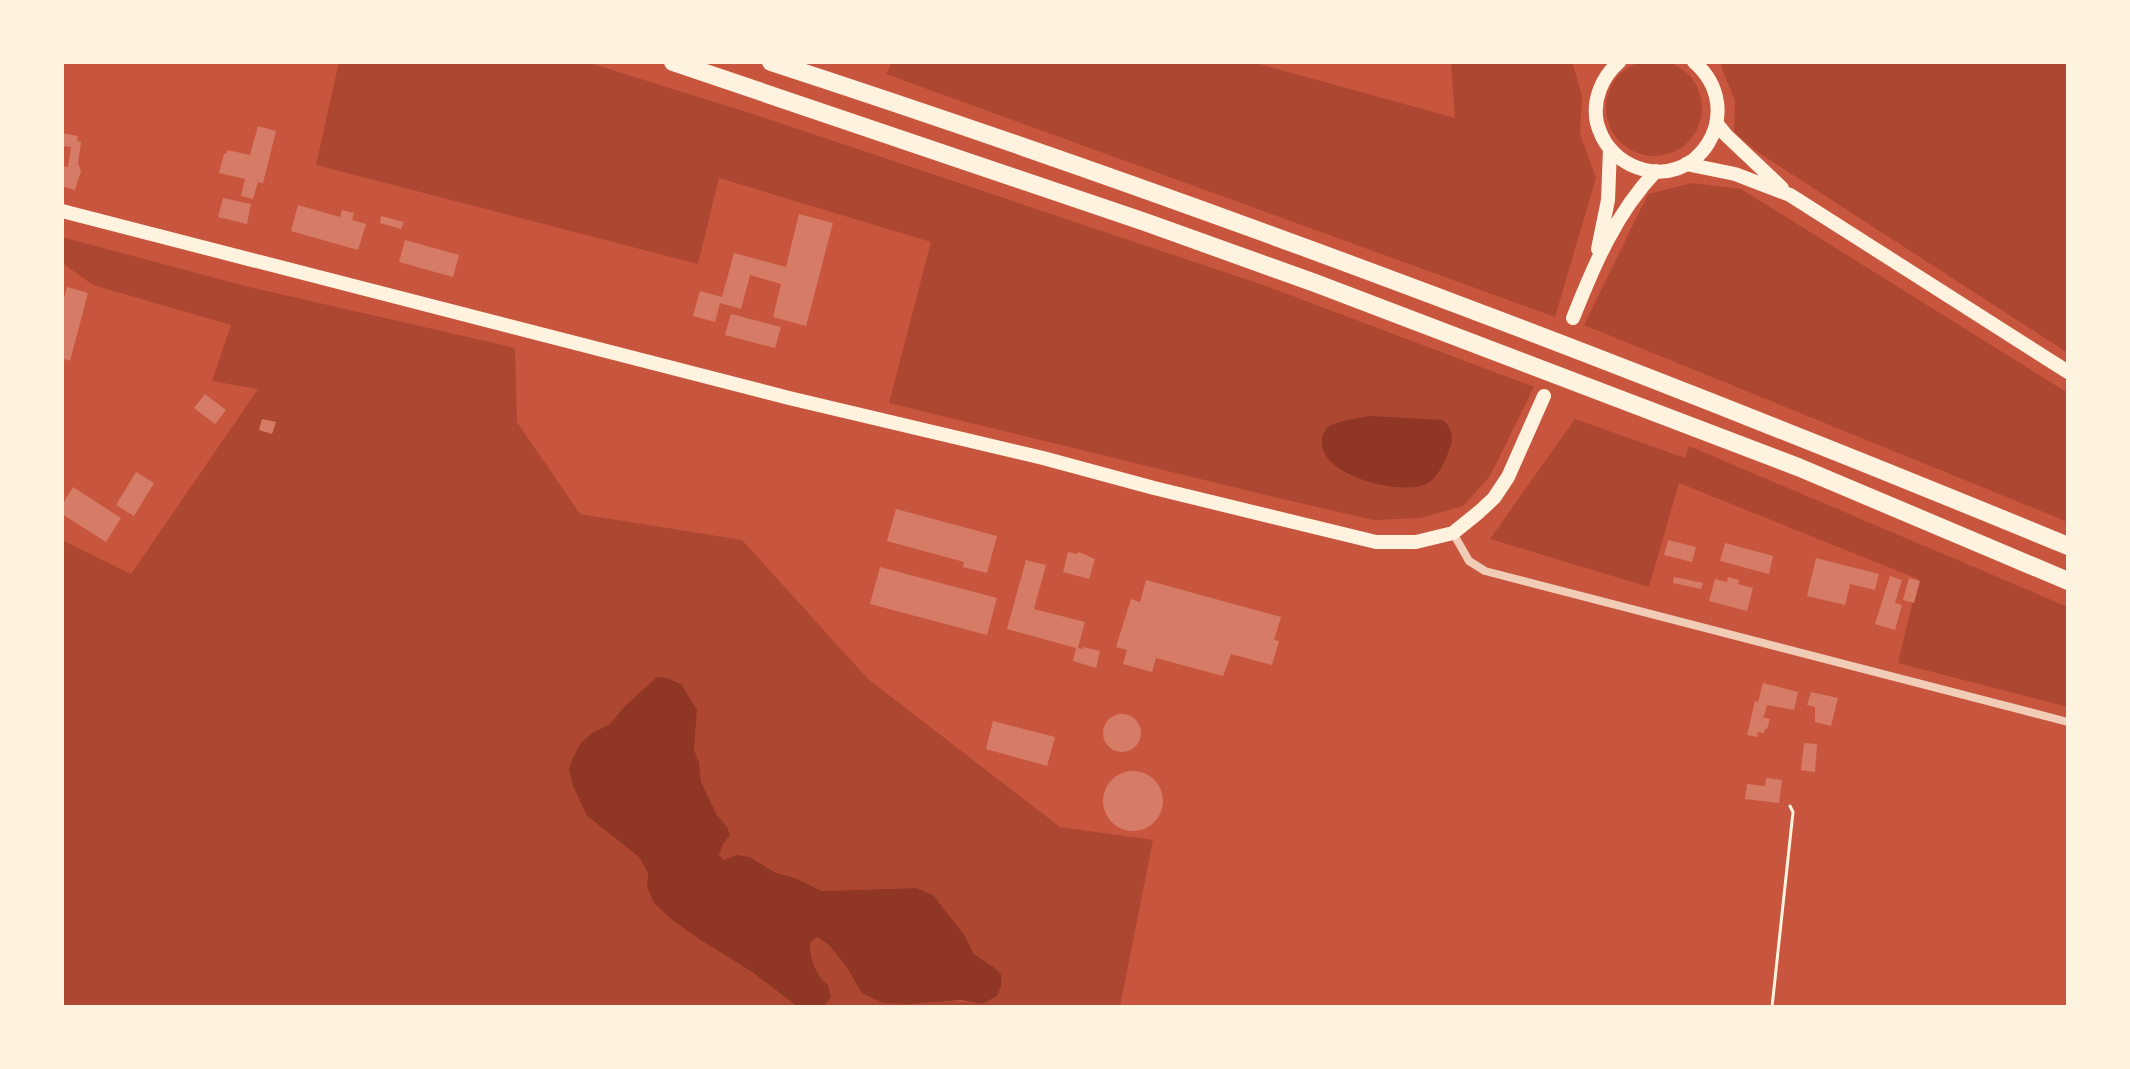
<svg xmlns="http://www.w3.org/2000/svg" width="2130" height="1069" viewBox="0 0 2130 1069" font-family="'Fira Sans Condensed',sans-serif">
<style>
.green{fill:#ae4732}
.water{fill:#8f3625}
.building{fill:#d67c66}
.lines{fill:none;stroke-linecap:round;stroke-linejoin:round}
.path{stroke:#fff3e0;stroke-width:3}
.minor{stroke:#f1ccb7;stroke-width:8}
.secondary{stroke:#fff3e0;stroke-width:14}
.motorway{stroke:#fff3e0;stroke-width:18}
</style>
<rect width="100%" height="100%" fill="#c8553d"/>
<path class="green" d="M1606 108a48 48 0 1 1 96 0a48 48 0 1 1-96 0Z
M339 62H587L759 116 1269 287 1534 387 1490 476 1463 506 1420 518 1374 520 1278 498 889 403 931 242 719 178 698 264 316 165Z
M892 62H1252L1455 118 1451 62H1570L1573 65 1582 96 1580 134 1596 178 1555 317 886 74Z
M1721 62H2068V353L1759 153 1734 132 1735 100 1723 72Z
M1692 183 1741 189 2068 393V522L1584 325 1648 194Z
M62 237 245 286 515 348 517 422 580 514 742 540 868 679 1060 827 1153 840 1120 1007H823L831 997C821 980 810 963 810 943L817 937 828 944 846 966 883 1003C916 1004 949 997 982 1004L995 968 974 954 965 936 916 888 822 891 795 878 776 873 750 857 724 860 719 855 727 827 717 815 701 782 699 762 694 750 697 710 623 708 610 724 592 733 587 816 639 857 648 873 647 887 671 919 699 939 752 972 798 1007H62V540L131 574 258 389 212 381 231 325 93 285 62 263Z
M1575 419 1685 458 1689 446 2068 607V707L1898 663 1918 579 1679 483 1649 587 1490 539Z"/>
<path class="water" d="M1369 416 1443 420C1454 430 1454 440 1448 453 1444 463 1437 478 1428 483 1404 497 1325 477 1322 445 1322 439 1322 433 1327 428 1336 420 1357 419 1369 416Z
M657 677 667 678 681 684 697 710 694 750 699 762 701 782 717 815 727 827 730 835 723 844 719 855 724 860 737 855 750 857 776 873 795 878 822 891 916 888 933 895 965 936 974 954 995 968 1001 974V986L997 996 982 1004 961 1000 908 1004 883 1003 862 993 846 966 828 944 817 937 810 943C810 959 816 976 828 985L831 997 823 1007H798L752 972 699 939 671 919 654 903 647 887 648 873 639 857 587 816 573 786 569 769 573 758 580 744 592 733 610 724 623 708Z"/>
<path class="building" d="M258 126 276 131 263 183 258 182 253 199 241 196 245 179 219 173 224 154H226L227 150 250 155Z
M62 133 78 136 77 141 81 142 78 163 81 171 75 190 62 186V166L68 167 71 147 62 146Z
M223 198 251 204 247 224 218 217Z
M298 205 340 217 342 210 354 213 352 220 366 224 358 250 291 231Z
M799 214 833 223 806 326 773 317 781 284 750 275 741 309 720 303 715 322 693 316 700 291 722 297 734 253 786 267Z
M381 216 404 222 401 229 380 223Z
M405 240 459 255 453 277 399 262Z
M67 287 88 293 70 361 62 358V306Z
M731 314 781 327 775 348 725 335Z
M205 394 226 410 215 424 194 408Z
M262 419 276 422 272 434 259 430Z
M136 472 154 483 134 516 116 505Z
M73 487 121 518 106 542 62 514V505Z
M896 509 997 536 987 573 963 567 964 562 887 541Z
M1668 540 1696 547 1692 562 1664 555Z
M1725 543 1773 556 1769 574 1720 561Z
M1068 552 1077 554 1079 552 1095 559 1089 579 1063 572Z
M1816 558 1879 574 1875 590 1850 584 1845 605 1807 596Z
M1026 560 1046 565 1034 609 1085 622 1078 648 1083 649V647L1100 651 1096 668 1073 661 1076 648 1007 629Z
M880 567 997 598 987 635 870 604Z
M1890 576 1902 580 1895 603 1902 605 1895 630 1875 624Z
M1674 577 1703 583 1701 589 1673 583Z
M1728 577 1739 580 1738 584 1753 588 1747 611 1709 601 1715 579 1727 582Z
M1909 578 1920 581 1914 603 1903 600Z
M1146 580 1281 617 1274 640 1279 641 1272 665 1231 654 1223 676 1156 658 1152 672 1123 664 1127 650 1116 647 1131 599 1140 602Z
M1763 683 1798 692 1794 710 1767 705 1764 716 1762 717 1770 719 1767 729H1765L1764 733 1758 732 1757 737 1747 735 1755 701 1758 702Z
M1811 692 1838 698 1831 726 1815 722V707L1807 705Z
M1103 733a19 19 0 1 1 38 0a19 19 0 1 1-38 0Z
M993 721 1055 737 1047 766 986 749Z
M1804 743 1817 744 1815 772 1801 770Z
M1103 801a30 30 0 1 1 60 0a30 30 0 1 1-60 0Z
M1766 778 1782 780 1779 803 1745 799 1747 784 1765 786Z"/>
<g class="lines">
<path class="path" d="M1772 1007 1793 812 1790 806"/>
<path class="minor" d="M1453 533 1469 561 1485 571 2068 722"/>
<path class="secondary" d="M1619 62C1602 77 1592 100 1597 123 1602 142 1613 156 1631 165 1697 196 1750 110 1694 62
M1717 124 1726 135 1782 188
M1686 164 1735 174 1790 195 2068 372
M62 211 789 398 1043 458 1154 488 1376 542H1416L1453 533 1479 512 1494 498 1508 477 1544 396
M1598 249 1608 200 1610 149
M1573 318C1594 265 1616 213 1656 171"/>
<path class="motorway" d="M673 62 1145 222 1315 283 1798 467 2068 581
M771 62C1210 205 1641 370 2068 546"/>
</g>
<rect width="2130" height="1069" fill="none" stroke="#fff3e0" stroke-width="128"/>
</svg>
